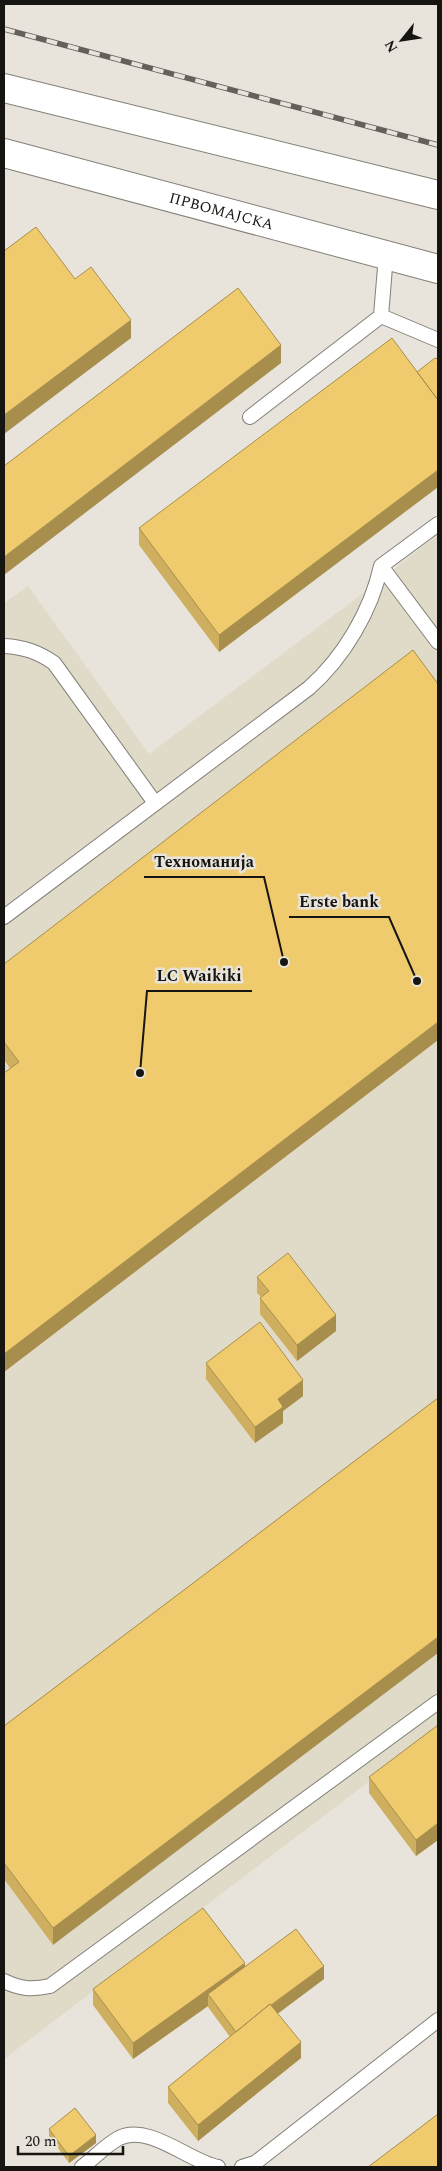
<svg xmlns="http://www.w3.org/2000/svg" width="442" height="2171" viewBox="0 0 442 2171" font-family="Spectral,serif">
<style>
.built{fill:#e0dac9}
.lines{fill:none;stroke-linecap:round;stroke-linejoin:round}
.lane-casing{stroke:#838078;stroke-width:16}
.primary-casing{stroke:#838078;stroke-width:30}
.lane{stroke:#fff;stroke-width:14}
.primary{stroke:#fff;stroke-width:28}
.rail-casing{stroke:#64615c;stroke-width:5.5}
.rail{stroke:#e8e4db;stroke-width:4;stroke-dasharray:11;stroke-linecap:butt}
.wall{fill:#ceaf5f}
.shaded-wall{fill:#a88e4d}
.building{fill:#f0cb6e;stroke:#a88e4d}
.labels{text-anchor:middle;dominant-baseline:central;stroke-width:5;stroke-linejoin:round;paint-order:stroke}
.street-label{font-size:15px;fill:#161512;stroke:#e8e4db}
.leader{fill:none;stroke:#161512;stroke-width:2}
.callout-dot{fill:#161512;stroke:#e8e4db;stroke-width:2}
.callout-label{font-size:16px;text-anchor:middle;font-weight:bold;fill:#161512;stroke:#e8e4db;stroke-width:5;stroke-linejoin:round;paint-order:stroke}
</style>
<rect width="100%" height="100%" fill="#e8e4db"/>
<path class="built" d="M438 534V1729L4 2059V603L28 586 149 754 378 582Z"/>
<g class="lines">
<g class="lane-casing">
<path id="lane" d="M386 255 381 316 438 340
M250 417 381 316
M381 566 438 642
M4 646C24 647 38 652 54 663L155 803
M4 917 309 688C344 657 371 611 381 566L438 524
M4 1981C20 1989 32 1990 50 1986L438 1702
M82 2167C94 2158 106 2145 119 2138 149 2123 190 2162 218 2167
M242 2167 255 2163 438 2020"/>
</g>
<g class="primary-casing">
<g id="primary">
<path d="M4 88 438 195"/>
<path id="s1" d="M4 153 438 269"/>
</g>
</g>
<use href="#lane" class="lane"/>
<use href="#primary" class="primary"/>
<g class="rail-casing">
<path id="rail" d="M4 29 438 145"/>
</g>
<use href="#rail" class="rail"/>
</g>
<path class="wall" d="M438 359V487L219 652 139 545V528L417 372Z
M4 964 438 1040 4 1372V1073L10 1068 4 1060Z
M257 1277 336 1331 297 1361 260 1314V1298L261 1297 257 1293Z
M206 1363 303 1396 283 1411V1423L255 1443 206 1379Z
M438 1398 53 1945 4 1879V1726Z
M438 1725V1840L416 1856 369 1793V1777Z
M245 1967 324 1979 278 2013 301 2058 198 2141 168 2103V2087L230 2037 208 2007V2006L133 2059 93 2005V1989Z
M49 2129 96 2143 69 2163 49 2136Z"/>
<path class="shaded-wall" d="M131 320V338L4 434V415Z
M281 345V363L4 575V557Z
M438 470V487L219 652V635Z
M438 1022V1040L4 1372V1354Z
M336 1315V1331L297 1361V1345Z
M303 1380V1396L283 1411V1423L255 1443V1427L278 1399Z
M438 1637V1653L53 1945V1928Z
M438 1823V1840L416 1856V1840Z
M245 1963V1979L208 1994V2006L133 2059V2043Z
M324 1966V1979L236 2045V2032Z
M301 2042V2058L198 2141V2125Z
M96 2135V2143L69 2163V2156Z"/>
<path class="building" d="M36 227 75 279 91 267 131 320 4 415V251Z
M238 288 281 345 4 557V466Z
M392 338 438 400V470L219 635 139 528Z
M435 358 438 359V400L417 372Z
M413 650 438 684V1022L4 1354V1073L19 1062 4 1042V964Z
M288 1253 336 1315 297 1345 260 1298 269 1291 257 1277Z
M260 1322 303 1380 278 1399 283 1407 255 1427 206 1363Z
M438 1398V1637L53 1928 4 1863V1726Z
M438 1725V1823L416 1840 369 1777Z
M203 1908 245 1963 133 2043 93 1989Z
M296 1929 324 1966 271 2005 270 2004 236 2032 208 1994Z
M270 2004 301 2042 198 2125 168 2087Z
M75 2108 96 2135 69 2156 49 2129Z
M438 2114V2167H368Z"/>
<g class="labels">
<g class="street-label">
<text stroke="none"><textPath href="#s1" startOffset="225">ПРВОМАЈСКА</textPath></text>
</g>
</g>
<path class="leader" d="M284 962L264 877H144M417 981L389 917H289M140 1073L147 991H252"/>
<g class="callout-dot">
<circle cx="284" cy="962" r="5"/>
<circle cx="417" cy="981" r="5"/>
<circle cx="140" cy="1073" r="5"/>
</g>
<g class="callout-label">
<text x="204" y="867">Техноманија</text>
<text x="339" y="907">Erste bank</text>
<text x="199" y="981">LC Waikiki</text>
</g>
<rect width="442" height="2171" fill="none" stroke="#161512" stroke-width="10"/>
<g transform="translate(402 40) rotate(240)" stroke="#e8e4db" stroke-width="4" paint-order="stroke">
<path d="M0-4L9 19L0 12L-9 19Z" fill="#161512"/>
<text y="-8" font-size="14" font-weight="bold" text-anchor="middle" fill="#161512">N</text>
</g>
<path d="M18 2146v8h105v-8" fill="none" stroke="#161512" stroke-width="2.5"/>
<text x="25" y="2146" font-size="15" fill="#161512" stroke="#e8e4db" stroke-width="4" paint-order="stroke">20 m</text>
</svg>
